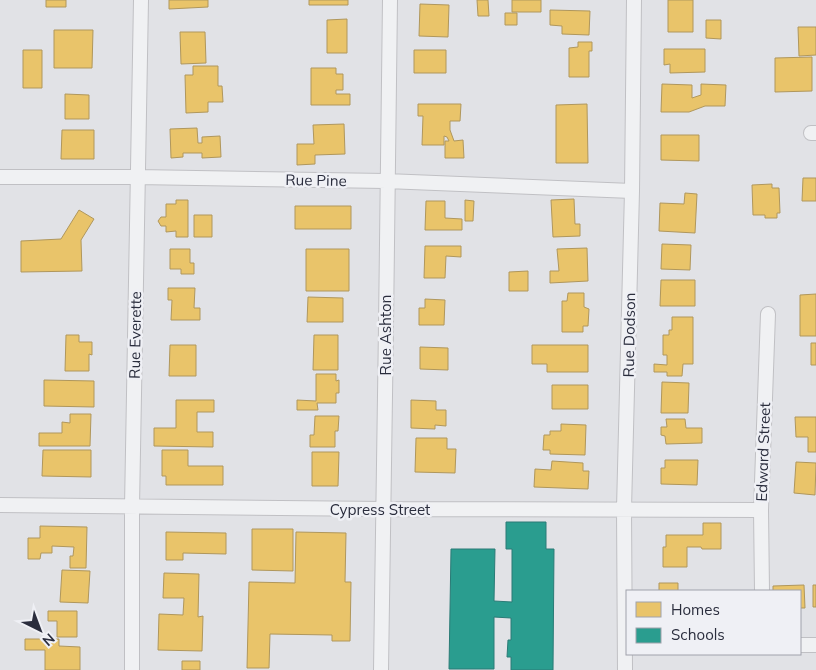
<svg xmlns="http://www.w3.org/2000/svg" width="816" height="670" viewBox="0 0 816 670" font-family="Mulish,sans-serif">
<style>
.homes{fill:#e9c46a;stroke:#b0975c}
.schools{fill:#2a9d8f;stroke:#2a7b76}
.lines{fill:none;stroke-linecap:round;stroke-linejoin:round}
.street-casing{stroke:#c0c0c4;stroke-width:16}
.street{stroke:#f0f1f3;stroke-width:14}
.labels{text-anchor:middle;dominant-baseline:central;stroke-width:5;stroke-linejoin:round;paint-order:stroke}
.street-label{font-size:15px;fill:#2a2d3d;stroke:#eff0f5}
</style>
<rect width="100%" height="100%" fill="#e1e2e6"/>
<path class="homes" d="M46 0H66V7H46Z
M169 0H208V7L169 9Z
M309 0H348V5H309Z
M477 0H488L489 16H478Z
M512 0H541V12H512Z
M668 0H693V32H668Z
M420 4 449 5 448 37 419 36Z
M550 10 590 11 589 35 562 34V26L550 25Z
M505 13H517V25H505Z
M347 19V53H327V20Z
M706 20H721V39L706 38Z
M798 27H816V55L799 56Z
M54 30H93L92 68H54Z
M180 32H205L206 63 181 64Z
M578 42H592V51H589V77H569V48L578 47Z
M664 49H705V72L670 73V64L664 65Z
M23 50H42V88H23Z
M414 50H446V73H414Z
M812 57V91L775 92V58Z
M193 66H218V86H222L223 102H208V112L186 113 185 75H193Z
M311 68H336V74H343V90H336V94H350V105H311Z
M662 84 692 85V98L701 95V84L726 85 725 106H705L689 112H661Z
M65 94 89 95V119H65Z
M418 104H461L460 121H450V130L454 141 463 140 464 158H445V141H449L447 137 444 136V145H422L423 116H418Z
M587 104 588 163H556V105Z
M344 124 345 154 315 155V164L297 165V144H314L313 125Z
M197 128 198 143H202V137L220 136 221 157 202 158V153H183V157L171 158 170 129Z
M62 130H94V159H61Z
M661 135H699V161L661 160Z
M803 178H816V201H802Z
M772 184V188H779L780 213H777V218H765V215H753L752 185Z
M685 193 697 194 695 233 659 231 660 203 684 204Z
M574 199 575 224H580V236L553 237 551 200Z
M176 200H188V237H176V231L166 232V226H161L158 221 161 217H166V204H176Z
M465 200 474 201 473 221H465Z
M426 201H445V218L462 219V230H425Z
M295 206H351V229H295Z
M79 210 94 219 81 240 82 271 21 272V241L61 239Z
M194 215H212V237H194Z
M662 244 691 245 690 270 661 269Z
M425 246H461V257L446 256 445 278H424Z
M587 248 588 281 550 283V271H559L557 249Z
M170 249H190V263H194V274H181V269H170Z
M306 249H349V291H306Z
M528 271V291H509V272Z
M661 280H695V306H660Z
M168 288H195L194 308H200V320H171L172 300H168Z
M568 293H584V307L589 309 588 326H583V332H562V301H567Z
M816 294V336H800V295Z
M308 297 343 298V322H307Z
M425 299 445 300 444 325H419V308H425Z
M672 317H693V364H683L682 376H667V372H654V364L667 365V355H663V335H669V330H672Z
M66 335H79V342H92V355L89 354V371H65Z
M314 335H338V370H313Z
M811 343H816V365H811Z
M170 345H196V376H169Z
M532 345H588V372H547V364H532Z
M420 347 448 348V370L420 369Z
M316 374H336V381L339 380V393H336V403H317L318 410H297V400L316 401Z
M44 380 94 381V407L44 406Z
M662 382 689 383 688 413H661Z
M552 385H588V409H552Z
M176 400H214V412H197V432H213V447L154 446V428H176Z
M411 400 436 401V410H446V426L435 425V429L411 428Z
M70 414H91L90 446H39V433H62V422L70 423Z
M315 416H339L338 431H335V447H310V435H314Z
M795 417H816V452H808V437H796Z
M666 419H685L686 428H702V443L666 444 665 436 661 435V427H667Z
M561 424 586 425 585 455 550 454V450H543L544 435H550V431H561Z
M416 438H447V449H456L455 473 415 472Z
M43 450H91V477L42 476Z
M162 450H188V466H223V485H166V476H162Z
M312 452H339L338 486H312Z
M665 460H698L697 485 661 484V468H665Z
M552 461 583 463V471H589L588 489 534 487 535 469 551 470Z
M796 462 816 463 815 495 794 493Z
M703 523H721V549H702L701 547H687V567H663V547H666V535H703Z
M40 526 87 527 86 568H70V556H73L74 547 52 546V553H41L40 559H28V538H40Z
M252 529H293V571L252 570Z
M166 532 226 533V554L183 553V560H166Z
M296 532 346 533 345 582H351L350 641H332V635L270 634 269 668H247L249 582 295 583Z
M62 570 90 571 88 603 60 602Z
M164 573 199 574 198 617 203 616 202 651 158 650 159 614 183 615 184 598H163Z
M659 583H678V591H659Z
M804 585 805 608H800V591H773V586Z
M813 585H816V607H813Z
M48 611H77V637H57V621H48Z
M25 639H59V646L80 647V670H45V650H25Z
M182 661H200V670H182Z"/>
<path class="schools" d="M506 522H546V549H554L553 670H511V657H507L508 640H511V618L494 617V669H449L451 549H495L494 601 512 602V549H506Z"/>
<g class="lines">
<g class="street-casing">
<path id="street" d="M811 133H816
M0 177H137L386 181 632 191
M0 505 384 509 761 510
M762 591 761 510 768 314
M800 645H816
M132 670V507L141 0
M381 670C386 447 386 223 390 0
M625 670 624 509 632 191 634 0"/>
</g>
<use href="#street" class="street"/>
</g>
<g class="labels">
<g class="street-label">
<text transform="translate(316 180) rotate(1)">Rue Pine</text>
<text transform="translate(135 335) rotate(-89)">Rue Everette</text>
<text transform="translate(385 335) rotate(-90)">Rue Ashton</text>
<text transform="translate(629 335) rotate(-89)">Rue Dodson</text>
<text transform="translate(763 452) rotate(-88)">Edward Street</text>
<text x="380" y="509">Cypress Street</text>
</g>
</g>
<rect x="626" y="590" width="175" height="65" fill="#eff0f5" stroke="#a0a2ab"/>
<rect x="636" y="602" width="25" height="15" fill="#e9c46a" stroke="#a0a2ab"/>
<text x="671" y="615" font-size="15" fill="#2a2d3d">Homes</text>
<rect x="636" y="628" width="25" height="15" fill="#2a9d8f" stroke="#a0a2ab"/>
<text x="671" y="640" font-size="15" fill="#2a2d3d">Schools</text>
<g transform="translate(40 630) rotate(138)" stroke="#eff0f5" stroke-width="4" paint-order="stroke">
<path d="M0-4L9 19L0 12L-9 19Z" fill="#2a2d3d"/>
<text y="-8" font-size="14" font-weight="bold" text-anchor="middle" fill="#2a2d3d">N</text>
</g>
</svg>
